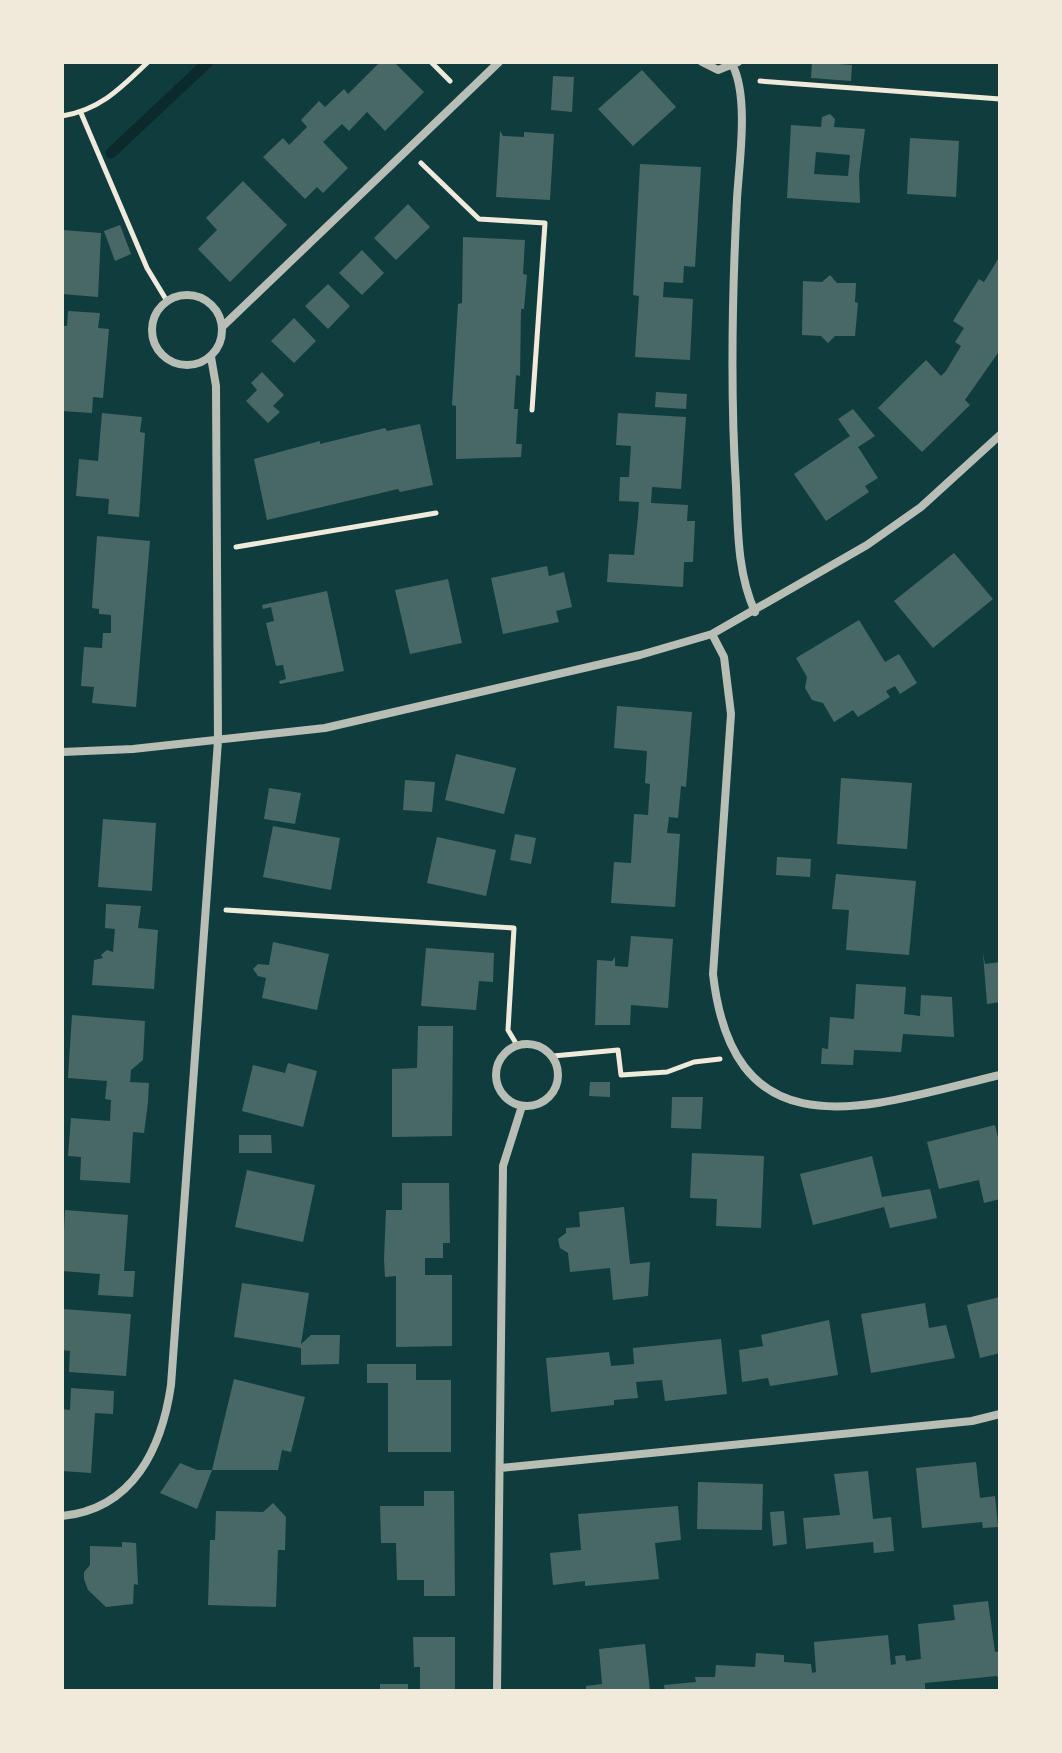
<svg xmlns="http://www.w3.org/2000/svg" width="1062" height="1753" viewBox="0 0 1062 1753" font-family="'DM Sans',sans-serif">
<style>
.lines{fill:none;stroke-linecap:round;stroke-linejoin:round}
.stream{stroke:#0a2a2b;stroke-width:11}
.building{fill:#486865;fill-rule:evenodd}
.path{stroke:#f1e9da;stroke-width:5}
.minor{stroke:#b8beb3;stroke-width:8}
</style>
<rect width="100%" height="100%" fill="#0f3d3e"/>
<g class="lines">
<path class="stream" d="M111 153 208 62"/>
</g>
<path class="building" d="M380 62H394L424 92 385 131 367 112 349 131 342 124 323 142 348 168 323 193 317 187 305 199 263 157 283 138 289 145 307 127 301 120 319 101 325 107 344 89 348 94Z
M812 62 852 65 851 81 811 78Z
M642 70 676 107 633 146 598 109Z
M553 76 574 77 572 112 551 110Z
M830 114 835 119 834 127 865 129 859 175 860 203 787 198 791 125 821 127 822 117ZM816 152 850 155 848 176 814 174Z
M500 131 503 136 524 137V132L554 134 550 200 496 197Z
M910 138 959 141 956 197 907 194Z
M640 164 701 167 695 267 684 266 683 283 664 282 663 297 693 299 690 360 635 357 639 296 633 295Z
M243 181 287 225 230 282 198 249 217 230 206 218Z
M408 204 430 227 396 260 374 238Z
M120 225 131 254 115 261 104 231Z
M62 230 101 233 98 297 62 294Z
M463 237 525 240 523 274 527 275 524 309H521L520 376 516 375 514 409H518L516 444H522L521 457 456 459V406L452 405 458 304 462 303Z
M362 250 384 273 362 295 339 273Z
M1000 256V350L965 400 970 405 922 452 878 408 926 360 941 376 946 371 961 346 955 342 964 328 953 321 979 279 984 282Z
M830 275 837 283H856L855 302 858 303 855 336H835L828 343 821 336 802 335 803 281 822 282Z
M328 284 350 306 328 329 305 306Z
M68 311 100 313 98 328 109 329 103 398 93 397 92 413 62 411V326H67Z
M294 318 316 341 294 363 271 341Z
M262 372 284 395 273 406 280 412 268 423 246 401 257 390 251 383Z
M656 392 687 394 686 409 655 407Z
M853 409 875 436 858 447 878 478 865 486 869 492 826 521 794 474 850 436 838 419Z
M102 413 142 417 140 432 145 433 139 517 108 514 109 499 76 496 79 459 98 461Z
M618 413 686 417 681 489 652 487 651 503 688 505 687 521H695L693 562H684L683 587 607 582 609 554 634 555 638 517 639 502 619 501 620 477H629L631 446 616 445Z
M420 424 433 485 400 492 398 489 267 520 254 459 320 441V444L385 428 387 431Z
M97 536 150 541 136 707 92 703 94 687 81 686 84 647 102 648 103 633H111V615L99 614V609L92 608Z
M954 553 993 599 933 648 894 601Z
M547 566 549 576 564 572 572 607 556 611 559 622 503 634 491 578Z
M448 579 462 643 410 654 395 590Z
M327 591 344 671 280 684 279 681 286 679 283 665 276 666 266 623 274 621 271 607 263 609 262 605Z
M859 620 885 662 899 654 917 683 900 694 895 686 886 691 890 697 858 717 853 710 834 722 823 703 812 700 805 688 807 677 796 658Z
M617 706 692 712 686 787 681 786 678 818 669 817 667 833 680 834 675 907 611 903 614 862 631 863 634 814 648 815 650 784 645 783 647 751 614 748Z
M456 754 516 768 504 814 445 800Z
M841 778 912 783 907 849 837 844Z
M405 780 435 782 432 812 403 810Z
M269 788 301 793 295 824 264 819Z
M103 819 156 823 152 891 98 887Z
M273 826 340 838 331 890 263 877Z
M515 834 536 838 531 864 510 860Z
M437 837 496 850 486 896 427 883Z
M777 857 811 859 810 877 776 875Z
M836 874 916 881 909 955 846 950 849 910 832 909Z
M106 904 141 906 138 928 158 930 154 989 92 985 94 960 103 958 101 955 107 950 113 952 115 929 105 928Z
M631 936 673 939 668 1008 631 1005 630 1025H595L597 960 612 961 615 957V966L628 967Z
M273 942 329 954 317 1010 262 998 266 978 258 976 253 969 258 964 269 965Z
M426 948 494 953 493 982 479 981 476 1010 421 1006Z
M983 953 985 964 1000 962V1002L987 1004Z
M856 984 906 987 904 1014 920 1016 921 995 952 997 954 1037 903 1034 901 1052 854 1050 853 1065 821 1064 822 1048 828 1049 830 1017 854 1019Z
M72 1015 145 1021 143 1060 131 1070 130 1082 149 1083 148 1102 144 1133 133 1132 130 1183 80 1180 81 1157 68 1156 71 1118 110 1121 111 1100 105 1099 107 1081 68 1078Z
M418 1026H453L452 1136 392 1137V1069L417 1068Z
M288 1063 317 1071 303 1127 242 1111 253 1065 285 1073Z
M590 1082H610V1097L589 1096Z
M672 1097H703L701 1129 671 1128Z
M995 1125 1000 1146V1199L984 1203 979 1180 939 1189 927 1142Z
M239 1135H271L272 1153H239Z
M692 1153 764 1156 761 1228 716 1226 717 1199 690 1198Z
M872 1156 882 1197 930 1189 937 1218 890 1228 884 1207 813 1225 800 1174Z
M247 1170 315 1185 303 1242 235 1227Z
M402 1183H449L450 1243H443V1258H425V1275H452V1346L396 1347V1276L385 1277 384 1259 386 1210H402Z
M624 1207 630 1264 650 1262 648 1296 613 1300 610 1268 570 1272 568 1253 560 1248 558 1239 566 1233V1228L580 1227 579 1212Z
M65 1210 128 1215 124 1271H135L133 1297 98 1295 100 1274 62 1271Z
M242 1283 309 1293 301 1344 311 1335H340L339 1364 301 1365V1348L234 1337Z
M1000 1297V1353L980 1358 967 1305Z
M925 1303 929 1328 946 1325 955 1358 871 1373 861 1314Z
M62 1309 131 1314 126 1376 69 1372 70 1351 62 1350Z
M829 1320 838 1375 770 1386 768 1378 742 1382 739 1350 763 1346 761 1335Z
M721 1339 727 1394 665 1401 662 1380 636 1382 638 1398 614 1400V1405L551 1412 546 1358 609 1352 611 1366 634 1364 633 1348Z
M367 1364H416V1380H451V1452H388V1383H367Z
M234 1379 305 1397 291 1452 282 1450 278 1470H212Z
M71 1388 114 1391 113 1414 95 1413 91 1473 62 1471V1409L70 1410Z
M976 1462 980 1498 995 1496 998 1527 983 1528 982 1522 922 1528 916 1468Z
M180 1463 197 1470H212L197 1509 160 1493Z
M868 1471 873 1519 891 1517 894 1551 874 1553 873 1542 806 1549 803 1518 840 1515 834 1474Z
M698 1482 763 1484 762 1530 697 1529Z
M424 1491H454L455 1596H424V1580H397L396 1543H381L380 1506H424Z
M273 1503 286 1517 285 1550H278L276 1607 208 1605 210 1540H215L216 1511 263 1512Z
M678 1506 681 1540 655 1543 659 1579 585 1586V1581L553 1585 550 1553 581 1550 578 1514Z
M784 1511 787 1544 773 1546 770 1512Z
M122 1542 136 1543 138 1585 134 1584 133 1604 106 1607 88 1590 84 1579V1572L90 1565V1546L122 1547Z
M988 1601 995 1652 1000 1651V1683L997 1676 925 1683V1691H665L664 1685 696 1682 695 1677H715L716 1665 755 1667 756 1653 784 1655V1662L811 1664 812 1673 816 1672 814 1642 888 1635 891 1665 896 1664 895 1656 905 1655 906 1661 921 1659 918 1624 955 1620 953 1605Z
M413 1637H455V1691H420V1667H414Z
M645 1644 650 1691H586V1686L602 1684 599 1649Z
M380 1684H408V1691H380Z"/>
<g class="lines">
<path class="path" d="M431 62 450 81
M760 81 1000 99
M81 113 147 268 167 301
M62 116C100 110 121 88 148 62
M421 163 479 219 545 223 532 410
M236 547 436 513
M226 910 514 928 508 1030 517 1045
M553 1056 618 1050 621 1075 667 1072 694 1062 720 1059"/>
<path class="minor" d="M702 62 718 70 738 62
M733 66C749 99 739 163 737 199 732 296 730 390 736 486 738 529 737 572 755 612
M152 330a35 35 0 1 1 70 0a35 35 0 1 1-70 0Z
M222 327 499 62
M712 634 724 657 731 714 713 974C734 1160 874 1105 1000 1075
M62 752 133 749 325 728 640 655 712 634 867 545 921 507 1000 435
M496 1075a31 31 0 1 1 62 0a31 31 0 1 1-62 0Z
M501 1468 972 1421 1000 1414
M62 1516C134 1509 162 1447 171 1385L218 741 216 386 211 357
M497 1691 503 1166 522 1106"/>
</g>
<rect width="1062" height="1753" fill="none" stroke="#f1e9da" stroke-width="128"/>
</svg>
